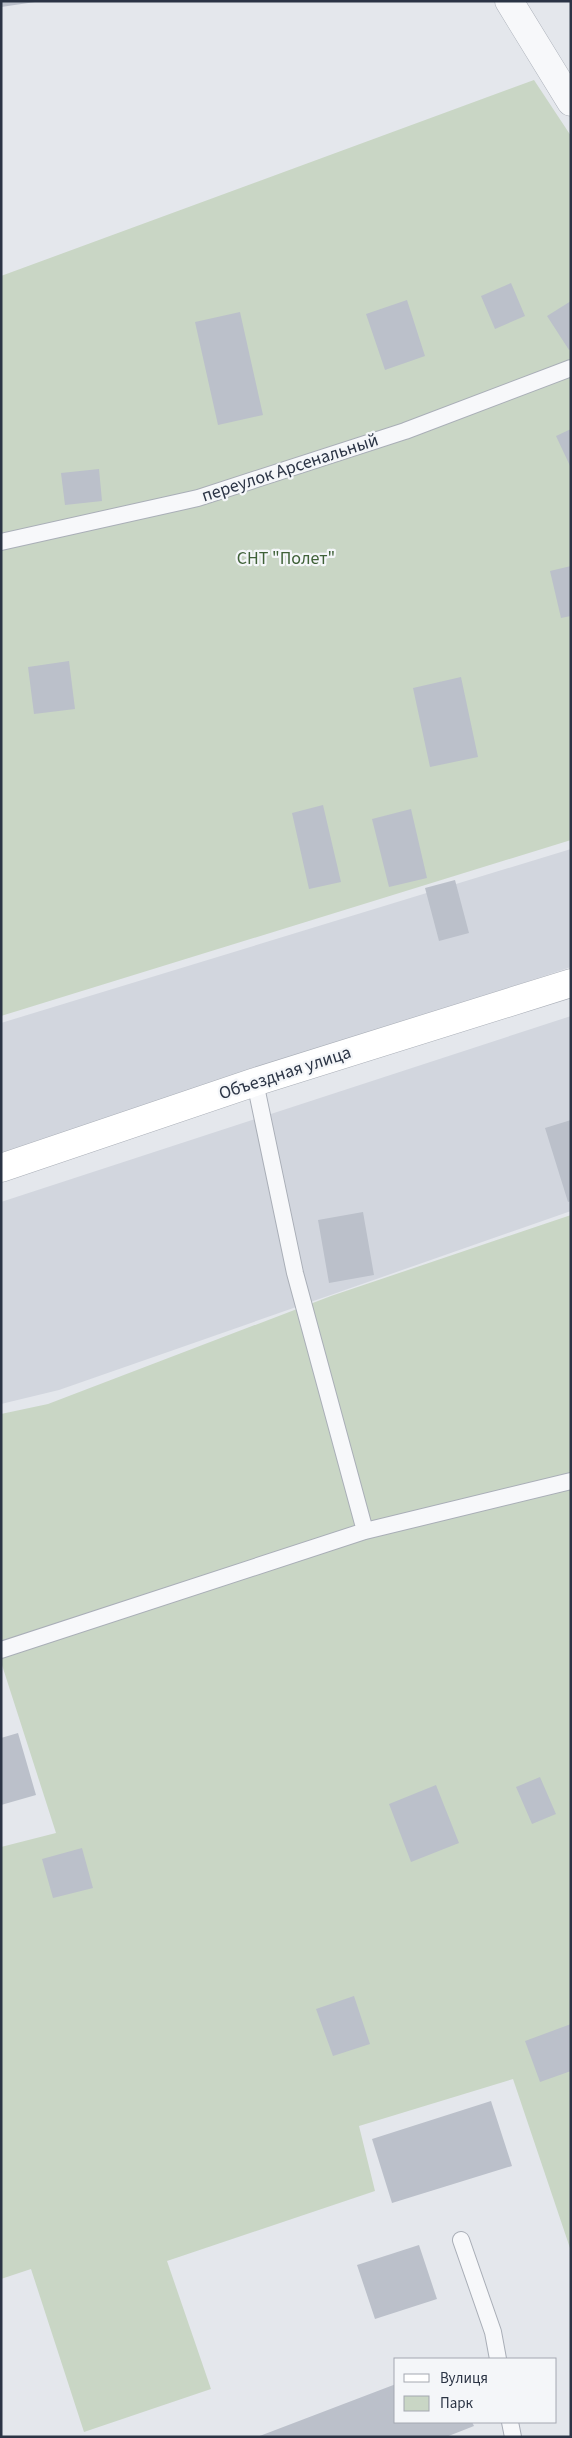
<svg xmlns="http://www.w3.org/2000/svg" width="572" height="2438" viewBox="0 0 572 2438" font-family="'Source Sans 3',sans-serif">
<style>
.built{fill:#d2d6de}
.green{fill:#c9d6c5}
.building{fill:#bbc0ca}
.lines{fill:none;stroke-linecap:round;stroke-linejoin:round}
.lane-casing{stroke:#a9aeb7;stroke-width:18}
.street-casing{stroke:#a9aeb7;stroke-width:29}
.secondary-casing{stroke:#a9aeb7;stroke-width:29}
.lane{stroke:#f7f8fa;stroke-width:16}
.street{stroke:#f7f8fa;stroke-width:28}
.secondary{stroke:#fff;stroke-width:28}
.labels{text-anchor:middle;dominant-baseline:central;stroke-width:4.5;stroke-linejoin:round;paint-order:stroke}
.street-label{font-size:18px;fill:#2b3445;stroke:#f4f6f9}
.park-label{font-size:18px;fill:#3f6138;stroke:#f4f6f9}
</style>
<rect width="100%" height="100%" fill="#e4e7ec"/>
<path class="built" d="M571 849V967L1 1156V1023Z
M571 1016V1211L59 1390 1 1404V1202Z"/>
<path class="green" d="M534 80 571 136V840L1 1016V276Z
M571 1215V2251L513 2079 359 2126 375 2191 167 2261 211 2389 84 2432 31 2269 1 2279V1847L56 1833 1 1662V1414L48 1404 331 1296Z"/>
<path class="building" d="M1 1H35V2L1 7Z
M511 283 525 316 495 329 481 296Z
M407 300 425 356 385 370 366 314Z
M571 301V349L569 350 547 316Z
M240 312 263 415 218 425 195 322Z
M571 429V468L556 436Z
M99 469 102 501 65 505 61 473Z
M571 566V616L561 618 550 571Z
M69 661 75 709 34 714 28 667Z
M461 677 478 757 430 767 413 688Z
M323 805 341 882 309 889 292 813Z
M411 809 427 878 389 887 372 819Z
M455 880 469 933 439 941 425 888Z
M571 1120V1201L568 1202 545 1128Z
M363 1212 374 1275 329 1283 318 1220Z
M18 1733 36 1795 1 1805V1738Z
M540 1777 556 1814 532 1824 516 1787Z
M436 1785 459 1843 411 1862 389 1804Z
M82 1848 93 1888 53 1898 42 1859Z
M354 1996 370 2044 333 2056 316 2009Z
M571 2024V2071L540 2082 525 2041Z
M491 2101 512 2166 392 2203 372 2139Z
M419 2245 437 2299 375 2319 357 2265Z
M396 2384V2422H472L474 2426 446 2437H257Z"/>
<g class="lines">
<g class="lane-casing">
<path id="lane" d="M1 542 198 498 405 431 571 368
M255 1082 295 1273 365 1531
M1 1650 365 1531 571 1481
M461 2240 493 2332 498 2359
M510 2422 513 2437"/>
</g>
<g class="street-casing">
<path id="street" d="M509 1 571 102"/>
</g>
<g class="secondary-casing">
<path id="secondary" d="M1 1168 255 1082 571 983"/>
</g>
<use href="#lane" class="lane"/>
<use href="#street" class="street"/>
<use href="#secondary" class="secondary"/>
</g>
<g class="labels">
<g class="street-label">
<text transform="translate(290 468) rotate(-18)">переулок Арсенальный</text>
<text transform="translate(285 1073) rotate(-18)">Объездная улица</text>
</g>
<g class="park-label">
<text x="286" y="558">СНТ "Полет"</text>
</g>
</g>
<rect width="572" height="2438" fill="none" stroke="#2b3445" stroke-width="5"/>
<rect x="394" y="2358" width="162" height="65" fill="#f4f6f9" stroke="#a4a8b1"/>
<rect x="404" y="2374" width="25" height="8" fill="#ffffff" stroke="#a4a8b1"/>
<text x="440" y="2383" font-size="15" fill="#2b3445">Вулиця</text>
<rect x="404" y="2396" width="25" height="15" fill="#c9d6c5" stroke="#a4a8b1"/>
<text x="440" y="2408" font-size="15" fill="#2b3445">Парк</text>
</svg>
